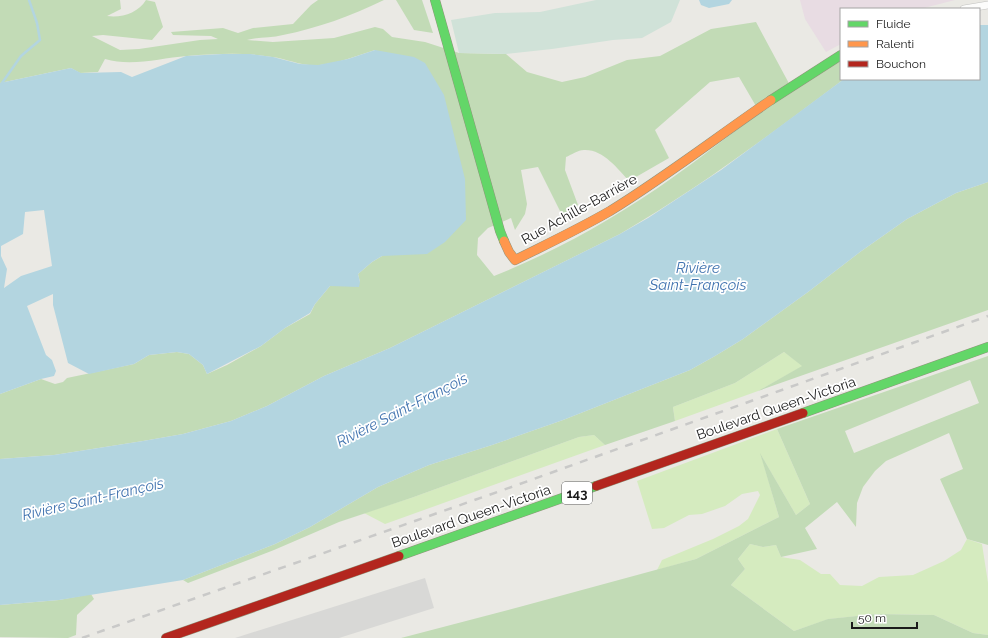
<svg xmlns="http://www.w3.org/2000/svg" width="988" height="638" viewBox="0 0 988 638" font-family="Raleway,sans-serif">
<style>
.industrial{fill:#e8dce3}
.grass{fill:#d5ebbf}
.forest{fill:#c2dbb6;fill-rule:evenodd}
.wetland{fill:#d0e2d8}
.parking{fill:#d8d8d6}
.water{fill:#b3d5e0;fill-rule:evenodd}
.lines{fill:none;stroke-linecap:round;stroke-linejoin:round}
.stream{stroke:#b3d5e0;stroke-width:2.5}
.street-casing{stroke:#c2c2c0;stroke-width:8}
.fast-casing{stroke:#91947c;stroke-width:10}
.slow-casing{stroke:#91947c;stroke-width:10}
.jam-casing{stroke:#91947c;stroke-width:10}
.street{stroke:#fcfcfb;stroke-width:7}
.fast{stroke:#63d668;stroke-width:9}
.slow{stroke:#ff974d;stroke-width:9}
.jam{stroke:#b3261e;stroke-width:9}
.rail{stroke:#c9c9c8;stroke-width:2.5;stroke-dasharray:8 8;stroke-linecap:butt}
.labels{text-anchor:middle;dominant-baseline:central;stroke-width:3.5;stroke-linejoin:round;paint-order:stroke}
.shield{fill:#fff;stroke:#5f5f5f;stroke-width:1}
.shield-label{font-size:13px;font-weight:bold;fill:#1b1b1b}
.street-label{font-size:14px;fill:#1b1b1b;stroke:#fff}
.water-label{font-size:15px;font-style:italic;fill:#4274b0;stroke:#fff}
</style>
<rect width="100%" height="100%" fill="#eae9e4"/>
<path class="industrial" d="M800 0H955L920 9H841V44L826 52 805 19Z"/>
<path class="grass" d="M784 352 803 366 758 391 675 421 673 407 735 383Z
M777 429 810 504 796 515 761 455 779 517 696 559 657 570 662 560 713 539 739 526 748 519 760 495 758 491 742 494 725 506 702 514 689 515 664 528 652 529 637 481Z
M594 435 605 445 385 524 364 513 411 498 579 437Z
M967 539 982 544 988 583V635L973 633 934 615 876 614 829 619 794 631 731 585 745 569 738 559 750 544 763 547 776 545 781 557 800 560 821 574H830L840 585 862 586 879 577 913 575 944 561 961 550Z"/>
<path class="forest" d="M0 0H120L121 9 107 16C122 18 138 13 146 0L155 2 163 27 152 40 103 35 92 36 120 50 139 49 200 40 218 39 211 36 173 35 171 32 223 28 238 33 253 28 293 24 311 5 318 0H384C351 16 318 28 283 35 271 38 258 37 247 40L273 42 334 38 375 27 383 29 392 37 425 42 459 53 506 54 527 72 562 82 585 77 627 60 660 56 711 29 756 22 792 89 841 61V79H844C771 134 699 188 620 234L390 348 324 376 267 406 231 421 183 434 143 441 54 455 0 459V394L41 379 55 384 63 382 67 378 134 364 149 355 177 352 189 354 203 365 207 374 227 365 261 346 285 328 310 314 315 304 330 286 360 282 358 274 372 262 382 256 375 50C357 56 338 63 320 65 303 67 288 59 272 57 244 52 214 54 187 56 160 58 132 67 105 59L98 72 80 73 71 68 0 83ZM739 77 760 113C730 134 702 157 672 178 617 217 557 251 494 276L477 255 478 238 488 228 511 218 515 230 525 214 527 204 521 170 538 167 562 215 578 205 565 170 566 157C571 155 578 150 584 150 603 149 618 169 629 181L669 158 655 130 710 82Z
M396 0H422L433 33 414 30Z
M988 182V310L758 391 802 366 784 352 735 383 673 407 675 421 605 445 594 435 579 437 411 498 339 522 274 550 188 583 183 580 275 544 310 527 378 487 429 465 492 445 563 420 690 370 715 356 743 339 808 292 860 252 907 219 956 193Z
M988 356V545L967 539 940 479 963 469 949 433 886 461 875 471 863 487 857 503 856 527 837 502 805 528 817 549 781 557 776 545 763 547 750 544 738 559 745 569 731 585 794 631 828 619 876 614 934 615 973 633 988 635V638H401L523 606 696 559 779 517 760 453 796 515 810 504 777 429ZM970 380 979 403 854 453 845 431Z
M91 594 94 599 77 615 76 635 68 638 0 637V605L59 600Z"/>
<path class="wetland" d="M596 0H680L671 22 642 38 613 40 552 49 506 54 459 53 451 20 495 13 540 12Z"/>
<path class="parking" d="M425 578 434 608 339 638H235Z"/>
<path class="water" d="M699 0H732L729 4 709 8 701 5Z
M979 25H988V182L956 193 907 219 860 252 808 292 743 339 715 356 690 370 563 420 492 445 429 465 378 487 310 527 275 544 183 580 59 600 0 605V459L54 455 143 441 183 434 231 421 267 406 324 376 390 348 620 234 648 218 721 170 844 79H979Z
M375 50 414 57 425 63 444 95 465 179 466 220 445 242 427 254 382 256 372 262 358 274 360 282 359 287 330 286 315 304 310 313 285 328 261 346 207 374 203 365 189 354 177 352 149 355 134 364 89 374 68 363 53 305V294L27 306 46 355 52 360 56 371 54 376 41 379 0 394V83L71 68 81 73 121 72 132 77 186 56 223 54H250L273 57 300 64 318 65 348 59ZM44 210 52 266 21 276 4 288 7 269 1 256V246L23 234 25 212Z"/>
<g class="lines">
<path class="stream" d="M2 83 21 56 40 40 37 23 29 0"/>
<g class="street-casing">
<path id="street" d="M964 9 988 5"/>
</g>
<g class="fast-casing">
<path id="fast" d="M435 0 500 231 504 241
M771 100 841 55
M803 413 988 347
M399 556 596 486"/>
</g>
<g class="slow-casing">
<path id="slow" d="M504 241 509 252 515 260C547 244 579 229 610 211 665 177 717 137 771 100"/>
</g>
<g class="jam-casing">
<path id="jam" d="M596 486 803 413
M166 638 399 556"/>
</g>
<use href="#street" class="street"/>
<use href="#fast" class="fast"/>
<use href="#slow" class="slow"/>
<use href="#jam" class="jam"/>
<path class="rail" d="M82 638 503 490 988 316"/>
</g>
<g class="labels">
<rect class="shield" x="562" y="482" width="30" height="22" rx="3"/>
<g class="shield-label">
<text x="577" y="493">143</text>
</g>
<g class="street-label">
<text transform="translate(579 209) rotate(-29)">Rue Achille-Barrière</text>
<text transform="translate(776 408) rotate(-19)">Boulevard Queen-Victoria</text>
<text transform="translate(471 516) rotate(-19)">Boulevard Queen-Victoria</text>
</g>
<g class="water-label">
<text x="698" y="268">Rivière<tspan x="698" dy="17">Saint-François</tspan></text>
<text transform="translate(402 410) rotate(-27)">Rivière Saint-François</text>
<text transform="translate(93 499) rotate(-13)">Rivière Saint-François</text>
</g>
</g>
<rect x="840" y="8" width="140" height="72" fill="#ffffff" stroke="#a4a4a4"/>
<rect x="848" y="21" width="20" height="6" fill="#63d668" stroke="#a4a4a4"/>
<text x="876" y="28" font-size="12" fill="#1b1b1b">Fluide</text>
<rect x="848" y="41" width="20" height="6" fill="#ff974d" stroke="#a4a4a4"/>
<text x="876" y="48" font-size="12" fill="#1b1b1b">Ralenti</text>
<rect x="848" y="61" width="20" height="6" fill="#b3261e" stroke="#a4a4a4"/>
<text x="876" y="68" font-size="12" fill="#1b1b1b">Bouchon</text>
<path d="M852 622v6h65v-6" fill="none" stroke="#1b1b1b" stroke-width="2"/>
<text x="858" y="622" font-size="12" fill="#1b1b1b" stroke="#ffffff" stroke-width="3" paint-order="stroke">50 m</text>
</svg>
